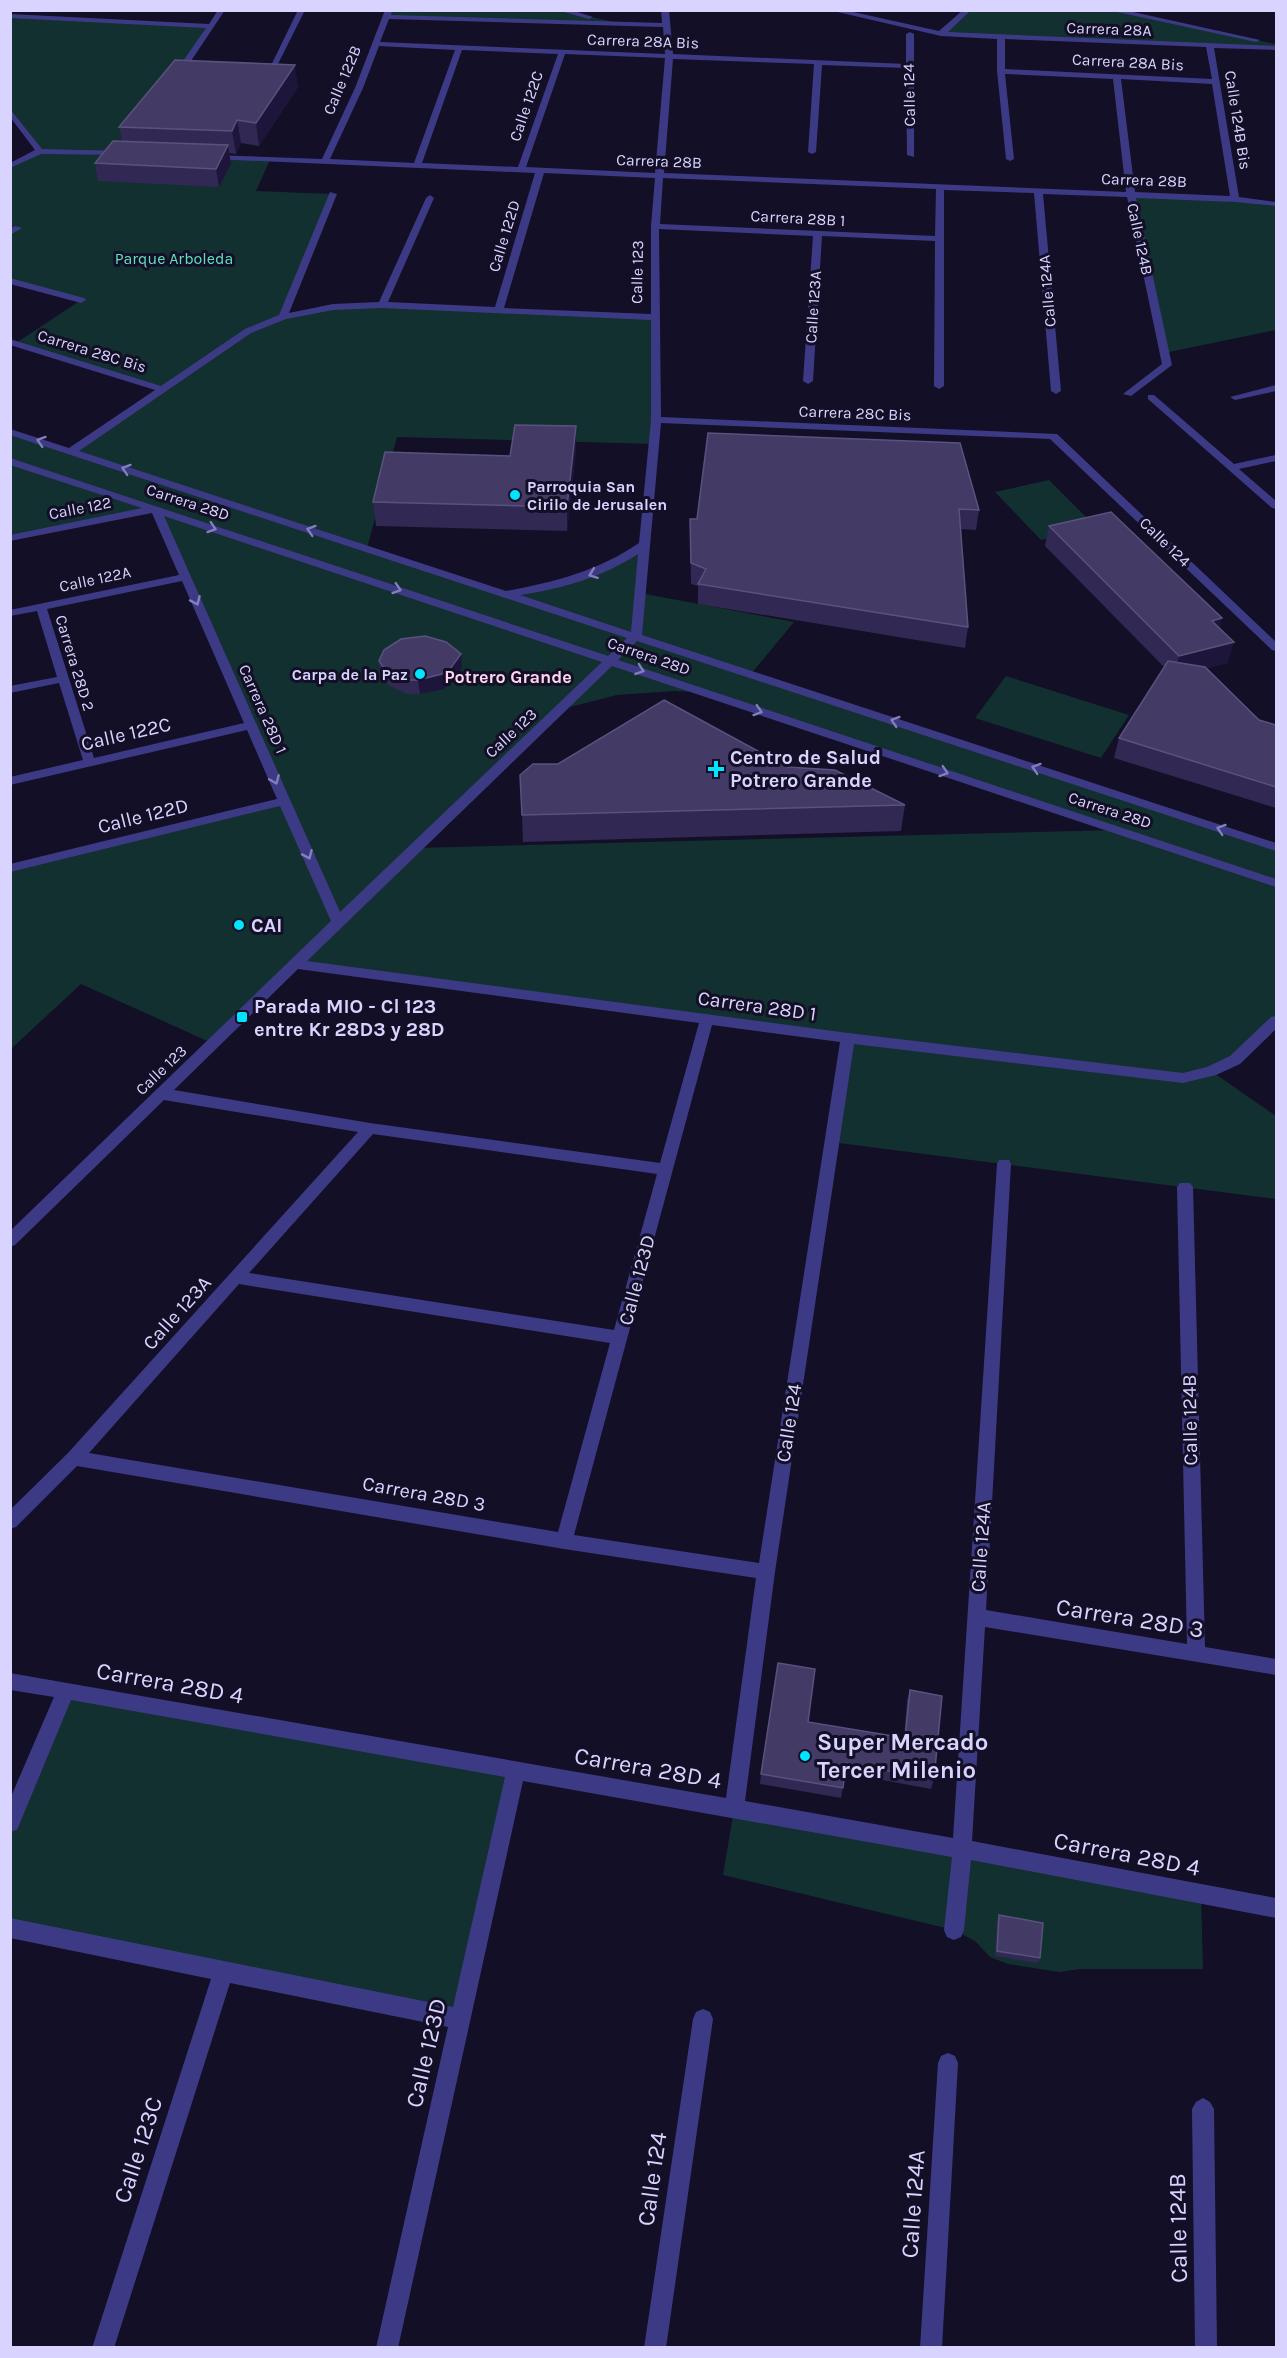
<svg xmlns="http://www.w3.org/2000/svg" width="1287" height="2358" viewBox="0 0 1287 2358" font-family="Karla,sans-serif">
<style>
.green{fill:#12302f;fill-rule:evenodd}
.lines{fill:none;stroke-linecap:round;stroke-linejoin:round}
.minor{fill:#3d3a85;fill-rule:evenodd}
.wall{fill:#312854}
.shaded-wall{fill:#1d163a}
.building{fill:#433a66;stroke:#5a527e;stroke-width:1.5}
.oneway{stroke:#837fbc}
.poi-dot{fill:#00e5ff;stroke:#130f26;stroke-width:2}
.labels{text-anchor:middle;dominant-baseline:central;stroke-width:6;stroke-linejoin:round;paint-order:stroke}
.far-street-label{font-size:16px;fill:#d9d4ff;stroke:#130f26}
.far-park-label{font-size:16px;fill:#5fe0c0;stroke:#130f26}
.far-poi-label{font-size:16px;font-weight:bold;fill:#d9d4ff;stroke:#130f26;text-anchor:start}
.far-neighbourhood-label{font-size:18px;font-weight:bold;fill:#ffd6f0;stroke:#130f26}
.street-label{font-size:20px;fill:#d9d4ff;stroke:#130f26}
.poi-label{font-size:20px;font-weight:bold;fill:#d9d4ff;stroke:#130f26;text-anchor:start}
.near-street-label{font-size:24px;fill:#d9d4ff;stroke:#130f26}
.near-poi-label{font-size:24px;font-weight:bold;fill:#d9d4ff;stroke:#130f26;text-anchor:start}
</style>
<rect width="100%" height="100%" fill="#130f26"/>
<path class="green" d="M389 10H560L628 25 387 17Z
M1111 10 1276 44V48L941 34 968 11Z
M11 16 212 26 120 153 270 160 256 191 333 194 283 316 333 307 382 305 654 317V444L397 437 367 548 502 594 568 583 644 545 640 593 794 622 751 674 1276 847V1021L1235 1060 1211 1071 1276 1116V1199L831 1142 848 1038 297 964 214 1044 81 984 11 1049V868L283 801 156 509 11 538V432L72 451 163 390 16 343 81 300 11 281V232L17 228 11 226V166L39 151 11 111ZM674 691 703 692 1116 830 415 848 562 709 617 695Z
M1131 194 1235 199 1276 204V330L1164 353Z
M1049 480 1096 527 1041 540 995 492Z
M1006 676 1129 715 1101 758 975 718Z
M66 1691 516 1770 461 2019 11 1928V1823Z
M734 1809 1201 1894 1203 1969H1080L1059 1972 1008 1964 990 1957 975 1941 954 1930 723 1875Z"/>
<g class="lines">
<path class="minor" d="M218 10H225L179 79H176L172 77 206 28 10 18V14L209 24Z
M298 10H305L269 82 262 84Z
M385 10H392L391 15 662 23 661 10H669L673 54 906 64V34L910 32 914 34V157L907 155 906 68 822 65 816 152 812 154 808 152 814 64 673 59 664 173 1126 192 1113 79 1005 74 1014 159 1010 161 1006 159 997 71V39L941 36 829 10H844L939 31 963 10H971L948 32 1276 46V50L1214 48 1239 197 1276 202V206L1235 202 1136 198 1172 365 1131 396 1123 394 1162 364 1127 197 1043 194 1061 391 1056 394 1051 391 1034 193 944 190V386L939 389 934 386 935 241 822 236 813 381 808 384 803 381 813 236 659 229 661 417 1057 434 1276 642V651L1272 650 1050 439 661 423 642 635 1276 843V851L637 641 618 660 1276 879V887L612 666 307 961 848 1033 1183 1073 1207 1067 1230 1056 1271 1017 1276 1016V1029L1240 1064 1216 1075 1183 1083 854 1044 775 1572 745 1801 953 1838 997 1164 999 1160H1009L1011 1164 986 1610 1187 1644 1177 1187 1180 1183H1190L1193 1187 1205 1647 1276 1659V1675L985 1627 972 1841 1276 1898V1918L971 1860 964 1930 961 1937 954 1940 947 1937 944 1930 952 1857 523 1781 398 2348H376L448 2027 230 1983 114 2348H92L211 1979 10 1938V1918L453 2007 505 1777 71 1700 17 1830 10 1832V1799L54 1697 10 1690V1673L726 1798 756 1578 564 1549 77 1466 16 1527 10 1529V1510L68 1453 358 1132 164 1100 15 1245 10 1247V1231L331 921 280 806 10 872V864L277 799 247 730 10 785V777L83 760 59 683 10 693V686L57 677 37 611 10 616V610L179 575 152 513 10 541V535L142 508 10 465V458L608 656 627 638 10 435V429L69 448 155 390 10 345V339L161 386 245 329 279 315 330 192 337 194 289 313 333 304 379 302 426 198 430 195 434 198 388 302 495 307 535 173 211 159 207 157 211 155 322 159 355 88ZM389 19 663 27 665 54 380 42ZM1005 39 1206 47 1212 79 1005 69ZM379 46 455 50 414 163 330 159 363 88ZM462 50 558 54 518 167 422 163ZM565 54 665 58 655 173 526 167ZM1121 79 1212 84 1230 196 1135 192ZM544 173 655 178 651 226V314L504 308ZM663 178 936 189 935 236 660 224ZM382 308 651 320V420L639 543C598 571 555 582 506 591L79 451 251 333 286 319 333 310ZM164 516 602 662 340 912ZM638 554 631 632 520 595C561 589 603 577 638 554ZM182 581 244 723 94 758 47 609ZM298 969 699 1023 660 1163 370 1123 174 1090ZM712 1025 840 1042 759 1563 574 1535ZM373 1134 657 1174 614 1330 249 1273ZM239 1284 610 1343 558 1532 89 1453Z
M557 10H571L593 17 589 19Z
M1108 10H1124L1260 40 1256 42Z
M10 109 42 149 124 151 128 153 124 155 41 154 10 168V163L35 150 10 117Z
M15 226 22 228 10 235V228Z
M10 278 84 298 86 300 81 303 10 284Z
M1276 385V391L1235 400 1230 397Z
M1148 395H1154L1234 464 1276 455V461L1239 469 1276 501V509L1272 508 1148 399Z
M703 2009 710 2012 713 2019 666 2348H644L693 2019 696 2012Z
M948 2053 955 2056 958 2063 942 2348H920L938 2063 941 2056Z
M1203 2098 1210 2102 1214 2109 1217 2348H1195L1192 2109 1196 2102Z"/>
</g>
<path class="wall" d="M298 87 259 146 241 143 236 154 229 153 231 164 219 187 98 181 95 163 122 141 119 127Z
M576 426V449L567 531 376 526 373 502 510 456Z
M708 433 979 510 976 530 961 529 968 627 965 648 698 604V586L691 584 690 519H697Z
M1049 526 1220 628 1228 663 1207 668 1259 720 1276 725V808L1114 758 1119 738 1164 667 1045 546Z
M379 661 462 668 452 683 444 689 420 694H407L388 685 380 676Z
M787 767 905 805 901 831 523 842 522 815Z
M910 1690 934 1779 931 1789 845 1773 841 1798 760 1784 761 1774 808 1722 904 1738 907 1700Z
M999 1915 1040 1958 1038 1963 995 1956 997 1920Z"/>
<path class="shaded-wall" d="M295 65 298 87 259 146 256 123Z
M237 120 241 143 236 154 232 131Z
M228 145 231 164 219 187 216 169Z
M576 426V449L567 531V507Z
M1222 618 1217 639 1212 621Z
M1234 642 1228 663 1174 677 1179 656Z
M461 654 462 668 452 683 444 689 420 694 418 680Z"/>
<path class="building" d="M175 60 295 65 256 123 237 120 232 131 119 127Z
M113 141 228 145 216 169 95 163Z
M515 425 576 426 567 507 373 502 385 452 510 456Z
M708 433 960 443 979 510 959 509 968 627 698 584 706 569 691 563 690 519H697Z
M1111 512 1222 618 1212 621 1234 642 1179 656 1049 526Z
M425 636 446 642 461 654 450 669 442 674 418 680H406L386 671 379 661 384 650 401 639Z
M1168 661 1205 667 1259 720 1276 725V787L1119 738Z
M664 700 787 767 835 770 905 805 522 815 520 775 533 764H558Z
M778 1663 815 1669 808 1722 905 1738 910 1690 942 1696 934 1779 846 1763 843 1788 761 1774Z
M999 1915 1043 1923 1040 1958 997 1951Z"/>
<defs><path id="oneway-chevron" d="M-2-3.5L2.5 0L-2 3.5" fill="none" stroke-width="1.6" stroke-linecap="round" stroke-linejoin="round" transform="scale(1.5)"/></defs>
<g class="oneway">
<use href="#oneway-chevron" transform="translate(41 441) rotate(-162)"/>
<use href="#oneway-chevron" transform="translate(126 469) rotate(-162)"/>
<use href="#oneway-chevron" transform="translate(212 528) rotate(18)"/>
<use href="#oneway-chevron" transform="translate(311 530) rotate(-162)"/>
<use href="#oneway-chevron" transform="translate(593 574) rotate(159)"/>
<use href="#oneway-chevron" transform="translate(397 589) rotate(18)"/>
<use href="#oneway-chevron" transform="translate(196 601) rotate(66)"/>
<use href="#oneway-chevron" transform="translate(640 670) rotate(19)"/>
<use href="#oneway-chevron" transform="translate(758 711) rotate(18)"/>
<use href="#oneway-chevron" transform="translate(895 721) rotate(-162)"/>
<use href="#oneway-chevron" transform="translate(1036 768) rotate(-162)"/>
<use href="#oneway-chevron" transform="translate(944 772) rotate(18)"/>
<use href="#oneway-chevron" transform="translate(275 780) rotate(67)"/>
<use href="#oneway-chevron" transform="translate(1221 829) rotate(-162)"/>
<use href="#oneway-chevron" transform="translate(308 855) rotate(66)"/>
</g>
<g class="poi-dot">
<circle cx="515" cy="495" r="6"/>
<circle cx="420" cy="674" r="6"/>
<path d="M713 760h6v6h6v6h-6v6h-6v-6h-6v-6h6z"/>
<circle cx="239" cy="925" r="6"/>
<rect x="236" y="1011" width="12" height="12" rx="3"/>
<circle cx="805" cy="1756" r="6"/>
</g>
<g class="labels">
<g class="far-street-label">
<text transform="translate(1109 29) rotate(2)">Carrera 28A</text>
<text transform="translate(643 41) rotate(2)">Carrera 28A Bis</text>
<text transform="translate(1128 62) rotate(3)">Carrera 28A Bis</text>
<text transform="translate(342 80) rotate(-67)">Calle 122B</text>
<text transform="translate(909 95) rotate(-91)">Calle 124</text>
<text transform="translate(526 106) rotate(-71)">Calle 122C</text>
<text transform="translate(1238 120) rotate(81)">Calle 124B Bis</text>
<text transform="translate(659 161) rotate(2)">Carrera 28B</text>
<text transform="translate(1144 180) rotate(2)">Carrera 28B</text>
<text transform="translate(798 218) rotate(3)">Carrera 28B 1</text>
<text transform="translate(504 236) rotate(-73)">Calle 122D</text>
<text transform="translate(1140 239) rotate(78)">Calle 124B</text>
<text transform="translate(637 272) rotate(-89)">Calle 123</text>
<text transform="translate(1047 291) rotate(-95)">Calle 124A</text>
<text transform="translate(813 307) rotate(-86)">Calle 123A</text>
<text transform="translate(92 351) rotate(17)">Carrera 28C Bis</text>
<text transform="translate(855 413) rotate(2)">Carrera 28C Bis</text>
<text transform="translate(188 502) rotate(18)">Carrera 28D</text>
<text transform="translate(80 508) rotate(-11)">Calle 122</text>
<text transform="translate(1165 542) rotate(44)">Calle 124</text>
<text transform="translate(95 579) rotate(-12)">Calle 122A</text>
<text transform="translate(649 656) rotate(19)">Carrera 28D</text>
<text transform="translate(75 663) rotate(73)">Carrera 28D 2</text>
<text transform="translate(263 709) rotate(66)">Carrera 28D 1</text>
<text transform="translate(511 733) rotate(-43)">Calle 123</text>
<text transform="translate(1110 810) rotate(18)">Carrera 28D</text>
<text transform="translate(161 1070) rotate(-44)">Calle 123</text>
</g>
<g class="far-park-label">
<text x="174" y="258">Parque Arboleda</text>
</g>
<g class="far-poi-label">
<text x="527" y="486">Parroquia San<tspan x="527" dy="18">Cirilo de Jerusalen</tspan></text>
<text x="408" y="674" text-anchor="end">Carpa de la Paz</text>
</g>
<g class="far-neighbourhood-label">
<text x="508" y="677">Potrero Grande</text>
</g>
<g class="street-label">
<text transform="translate(126 734) rotate(-13)">Calle 122C</text>
<text transform="translate(143 816) rotate(-14)">Calle 122D</text>
<text transform="translate(757 1006) rotate(8)">Carrera 28D 1</text>
<text transform="translate(637 1280) rotate(-75)">Calle 123D</text>
<text transform="translate(177 1313) rotate(-48)">Calle 123A</text>
<text transform="translate(1190 1420) rotate(-91)">Calle 124B</text>
<text transform="translate(789 1423) rotate(-81)">Calle 124</text>
<text transform="translate(424 1494) rotate(10)">Carrera 28D 3</text>
<text transform="translate(981 1547) rotate(-86)">Calle 124A</text>
</g>
<g class="poi-label">
<text x="730" y="757">Centro de Salud<tspan x="730" dy="23">Potrero Grande</tspan></text>
<text x="251" y="925">CAI</text>
<text x="254" y="1006">Parada MIO - Cl 123<tspan x="254" dy="23">entre Kr 28D3 y 28D</tspan></text>
</g>
<g class="near-street-label">
<text transform="translate(1130 1618) rotate(9)">Carrera 28D 3</text>
<text transform="translate(170 1683) rotate(10)">Carrera 28D 4</text>
<text transform="translate(648 1768) rotate(10)">Carrera 28D 4</text>
<text transform="translate(1127 1854) rotate(11)">Carrera 28D 4</text>
<text transform="translate(426 2053) rotate(-77)">Calle 123D</text>
<text transform="translate(138 2150) rotate(-72)">Calle 123C</text>
<text transform="translate(652 2179) rotate(-82)">Calle 124</text>
<text transform="translate(913 2204) rotate(-86)">Calle 124A</text>
<text transform="translate(1178 2228) rotate(-91)">Calle 124B</text>
</g>
<g class="near-poi-label">
<text x="817" y="1742">Super Mercado<tspan x="817" dy="28">Tercer Milenio</tspan></text>
</g>
</g>
<rect width="1287" height="2358" fill="none" stroke="#d9d4ff" stroke-width="24"/>
</svg>
